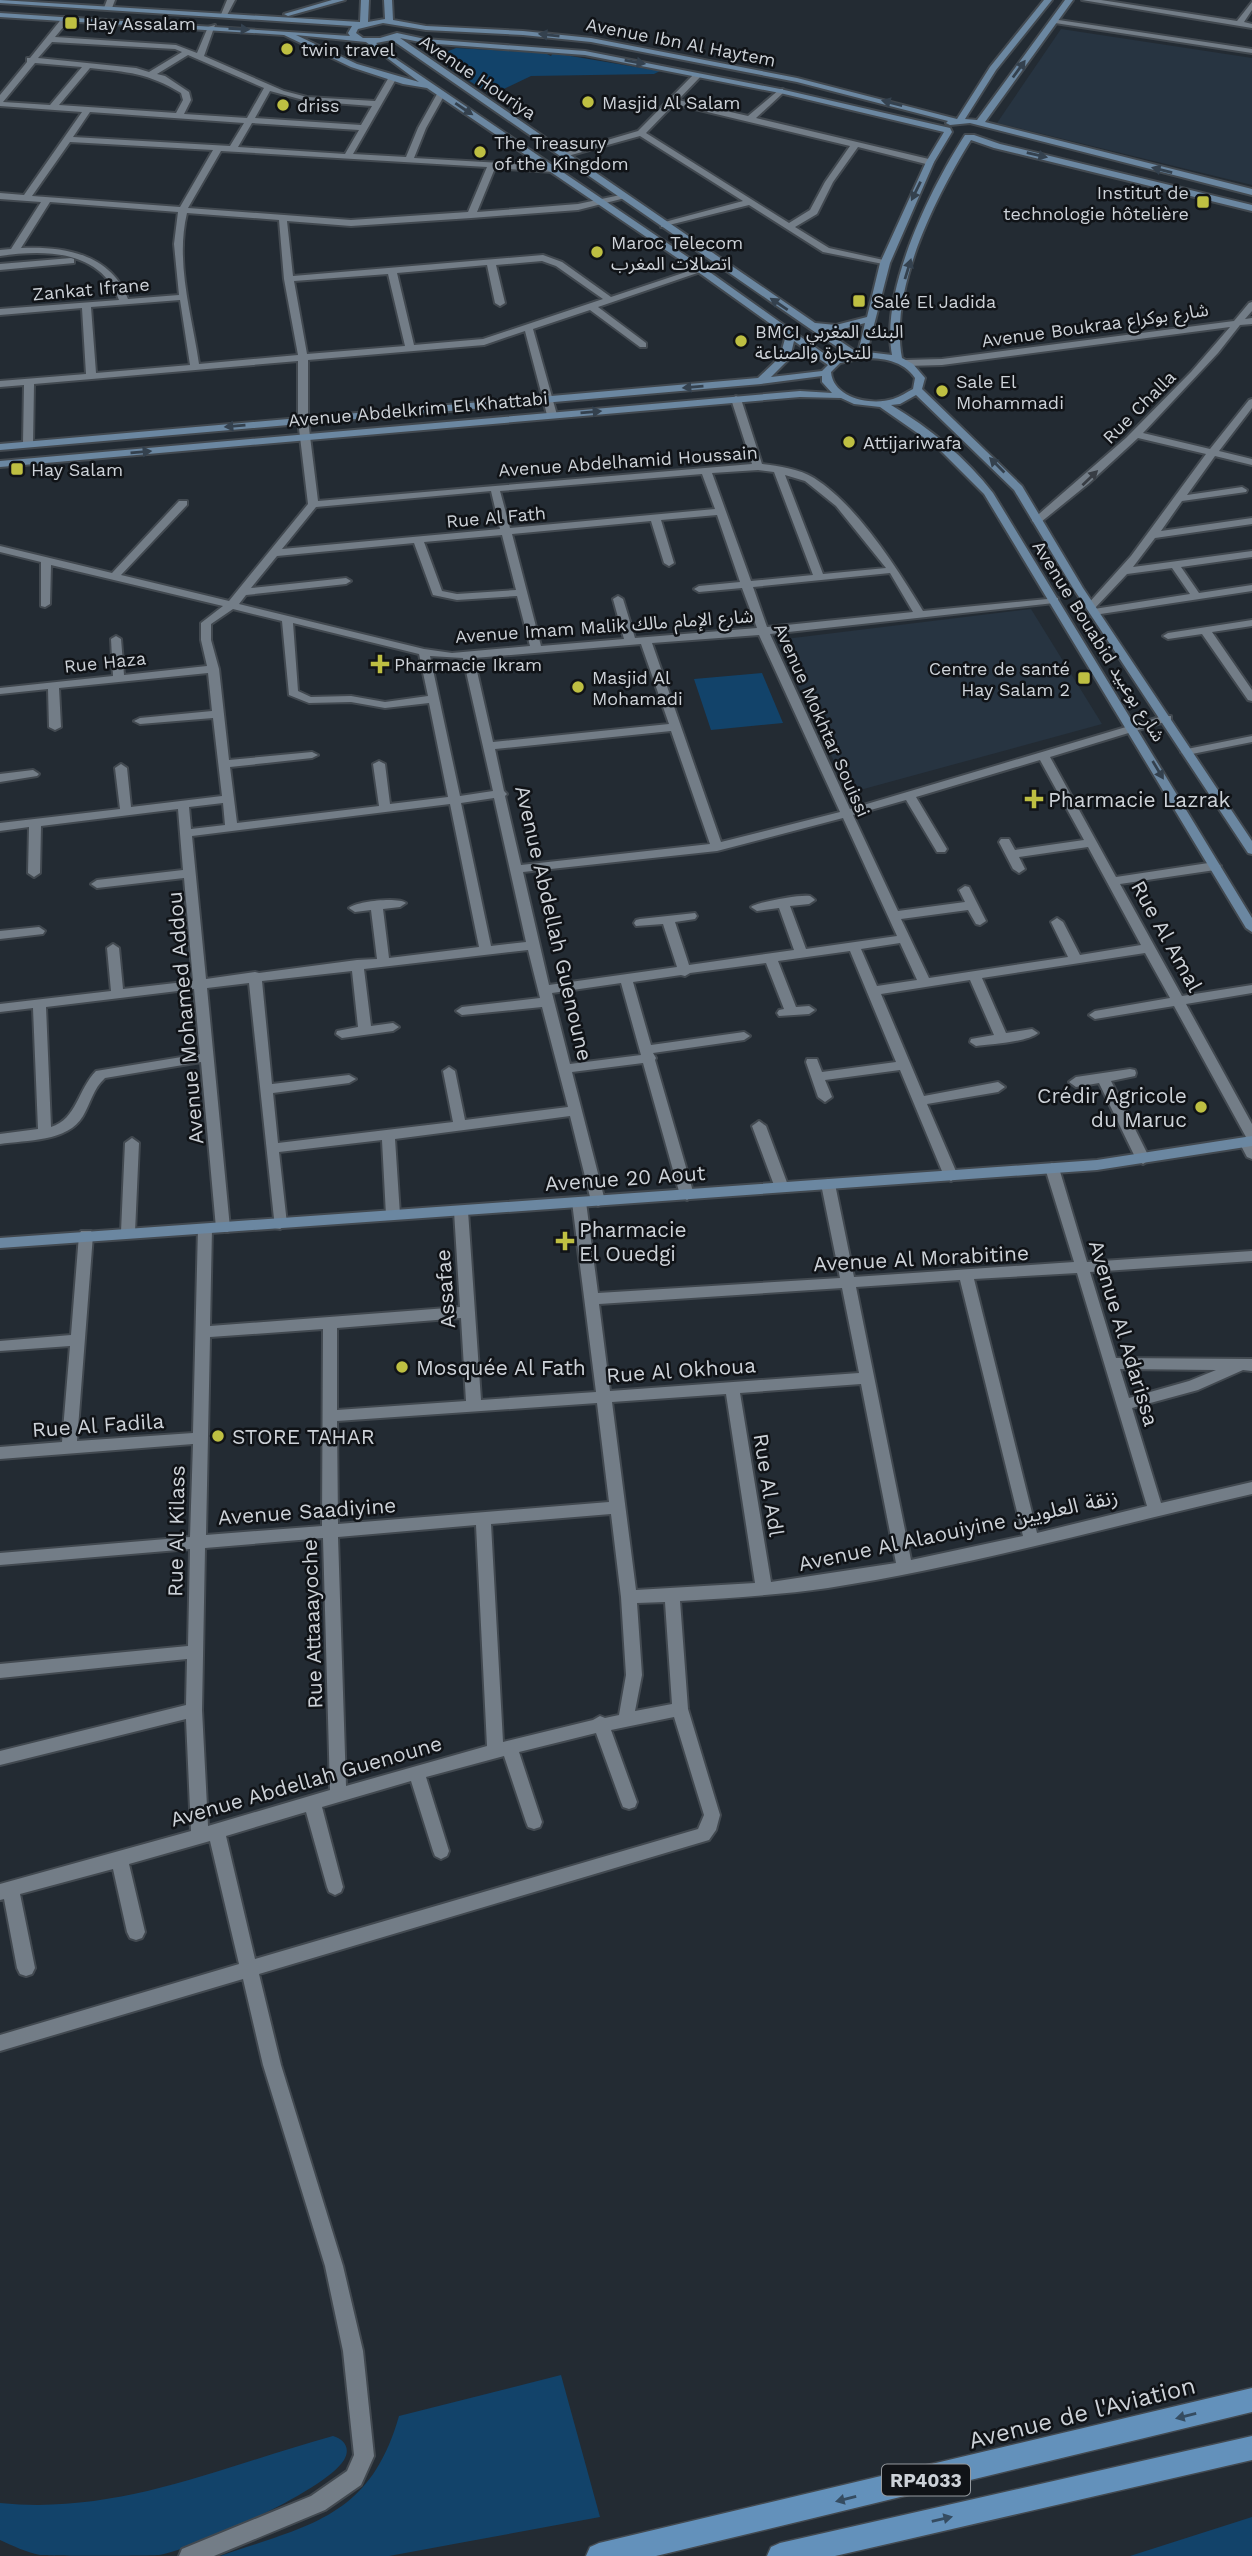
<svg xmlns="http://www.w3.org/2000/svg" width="1252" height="2556" viewBox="0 0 1252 2556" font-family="'Work Sans','Noto Sans Arabic',sans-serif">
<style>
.built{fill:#273441}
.green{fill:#12436a}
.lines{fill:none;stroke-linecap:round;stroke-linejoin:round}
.street-casing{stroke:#424950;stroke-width:4}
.secondary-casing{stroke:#424950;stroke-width:4}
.primary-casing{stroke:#424950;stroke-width:3}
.street{fill:#737d87;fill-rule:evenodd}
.secondary{fill:#6b87a1;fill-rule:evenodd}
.primary{fill:#6391bb;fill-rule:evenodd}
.oneway{fill:#34414e}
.oneway2{fill:#383d44}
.oneway3{fill:#354c61}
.poi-dot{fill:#bebf42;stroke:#101317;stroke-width:2.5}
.labels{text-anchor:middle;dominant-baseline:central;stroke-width:5;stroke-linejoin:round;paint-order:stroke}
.far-poi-label{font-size:18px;fill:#cdd2d8;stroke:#101317;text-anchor:start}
.far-street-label{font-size:18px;fill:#cdd2d8;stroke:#101317}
.shield{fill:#101317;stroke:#94999e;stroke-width:2}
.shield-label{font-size:19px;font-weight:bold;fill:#cdd2d8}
.poi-label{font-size:21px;fill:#cdd2d8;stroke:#101317;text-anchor:start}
.street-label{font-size:21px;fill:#cdd2d8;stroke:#101317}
.near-street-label{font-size:24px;fill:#cdd2d8;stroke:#101317}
</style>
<rect width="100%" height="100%" fill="#232b33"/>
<path class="built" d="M1061 29 1252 58V185L997 123Z
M1031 609 1102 724 849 793 777 640Z"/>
<path class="green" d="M456 48 545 53 551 56 553 53 660 71 654 74 531 76 491 95 448 67 442 58 446 52Z
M762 673 783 723 711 730 694 679Z
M561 2375 600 2517 389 2556H220C309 2525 370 2518 399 2416Z
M333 2436C344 2439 351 2448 344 2460 325 2491 196 2548 159 2555 142 2556 56 2556 40 2555 26 2552 13 2546 0 2540V2503C119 2515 220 2467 333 2436Z
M1252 2517V2556H1130Z"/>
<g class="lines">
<g class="street-casing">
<path id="street" d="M107 0H115L112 8 108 10 104 8Z
M227 0H235L226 17H220Z
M1082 0H1101L1237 21 1252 2V10L1244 22 1252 24V28Z
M63 17 70 19 55 37 176 45 197 53 208 27 215 25 204 56 284 91 307 97 375 101 389 77H395L396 79 353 154 406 157 418 128 437 94 444 92 445 94 426 128 414 158 553 166 557 169 553 172 495 168 477 212 578 204 625 194 629 197 578 210 471 218 351 226 287 221 293 276 543 255 562 262 611 297 698 268 706 270 598 307 646 343V347H640L590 310 533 329 557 415 552 418 547 415 525 331 484 345 308 360V420L318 501 752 464 731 399 736 396 741 399 762 464C779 466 800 469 814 478 857 505 897 568 923 611L1058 598V602L1054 603 770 634 850 809 1163 716H1171V720L1050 757 1116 877 1215 862 1221 866 1215 870 1120 884 1182 996 1252 985V993L1186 1004 1252 1124V1159L1247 1157 1239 1142 1246 1137 1174 1006 1095 1019 1089 1015 1095 1011 1170 998 1145 953 982 978 1006 1033 1032 1029 1038 1033C1028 1042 991 1044 976 1046L970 1042 971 1039 994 1035 970 980 881 994 924 1096 998 1082 1005 1087 998 1092 927 1104 958 1176 951 1181 944 1176 900 1070 825 1080 832 1097 825 1102 818 1097 806 1062 807 1059H817L822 1072 896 1062 850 951 778 961 796 1007 809 1006 815 1010 809 1014 779 1016 777 1013 779 1010 784 1009 766 963 690 973 685 976 681 975 633 982 651 1045 744 1032 750 1036 744 1040 653 1053 656 1058 655 1060 694 1195 687 1200 680 1195 643 1063 572 1072 605 1201 603 1204 598 1206 591 1201 570 1116 395 1139 400 1215 393 1220 386 1215 382 1140 279 1152 287 1224 280 1229 275 1228 249 983 207 988 230 1228 228 1232H218L216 1228 201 1062 105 1078C93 1089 91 1102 83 1116 68 1142 26 1140 0 1144V1134L38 1129 33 1008 0 1012V1004L111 991 107 948 113 944 119 948 123 989 193 981 184 878 97 888 91 884 97 880 183 870 178 809 41 826 40 873 34 877 28 873 29 827 0 831V823L120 809 115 768 121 764 127 768 131 807 222 796 213 718 140 724 134 721 140 718 212 711 208 673 59 688 61 727 55 730 49 727 48 689 0 694V688L113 676 111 639 116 636 121 639 124 675 207 666 201 640V623L223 606 51 565 50 604 45 607 41 606V562L0 552V546L112 573 179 501H187V505L121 575 229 601 308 504 298 420V361L34 384 33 444 28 447 23 444 24 385 0 387V381L86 374 82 308 0 315V309L119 300C101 250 45 249 0 256V250L11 249 41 202 0 199V193L24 195 82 112 0 106V95L27 62V58H30ZM52 42 175 49 182 52 149 72 136 68 38 58ZM188 55 264 88 247 118 184 114 191 100 189 92 165 76 157 74ZM35 63 82 67 50 105 3 102ZM90 68C128 72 148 73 181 93L183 100 176 113 59 105ZM270 91 307 101 372 106 361 125 255 118ZM90 112 244 123 230 146 73 137ZM252 123 359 130 345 154 238 147ZM70 142 213 150 180 207 32 196ZM221 151 487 167 468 212 351 220 188 208ZM50 202 178 212 174 244 179 295 128 299C111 254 64 246 21 248ZM187 213 279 220 284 279 298 355 199 364C192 315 175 263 187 213ZM542 261 556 266 603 299 483 339 414 345 397 273 487 265 495 303 500 306 505 303 496 265ZM388 274 405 346 307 354 294 281ZM180 300 190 365 96 373 91 307ZM758 470 774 472 813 575 751 581 712 473ZM702 474 715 509 510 528 500 491ZM785 475 805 481 836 506 886 568 823 574ZM491 491 500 529 282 549 316 507ZM717 515 740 582 699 586 694 589 699 592 742 588 757 628 635 638 623 599 618 596 613 599 624 639 541 646 512 534 651 521 664 563 669 566 674 563 661 520ZM502 535 516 590 457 594 442 591 424 542ZM414 543 433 595 457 600 517 596 530 646 452 653 424 649 239 604 246 595 346 584 351 581 346 578 251 588 277 556ZM890 573 913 612 767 627 753 587ZM233 609 282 621 289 695 309 703 351 702 385 708 429 703 448 797 390 804 385 764 379 761 373 764 379 806 237 823 230 767 312 758 318 755 312 752 229 760 219 669 211 640V624ZM293 623 419 654 428 696 385 702 351 696 311 697 298 691ZM759 635 840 812 721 842 652 643ZM641 644 669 724 493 742 474 658ZM430 656 463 658 493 791 460 796ZM671 731 710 844 521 865 505 796 507 794 504 791 495 749ZM1040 760 1084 840 1015 850 1009 839H1001L999 842 1013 869 1019 873 1025 869 1019 857 1088 847 1141 945 1080 955 1063 922 1057 918 1051 922 1068 957 929 978 901 919 968 910 976 924 980 925 986 921 969 887 965 886 959 890 965 902 898 911 853 815 906 800 937 852H945L947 849 916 797ZM494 798 526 942 491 946 461 803ZM223 803 225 825 191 829 189 807ZM450 804 479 947 389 958 383 909 400 907 406 903C398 897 357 901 349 908L355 912 371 910 377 959 357 960 259 973 255 972 206 979 192 836ZM843 818 897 936 806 949 790 906 809 904 815 900C814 899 812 897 810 896 802 894 757 902 751 907L757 911 779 908 794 950 689 965 675 922 695 919 697 916 695 913 640 919 636 920 634 923 636 926 663 924 677 967 549 985 523 872 717 851ZM900 943 917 980 877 986 861 949ZM528 950 540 998 462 1007 456 1011 462 1015 542 1007 568 1107 465 1120 455 1071 449 1067 443 1071 453 1122 278 1143 273 1093 349 1083 356 1079 349 1075 272 1084 262 981 352 971 358 1027 337 1031 336 1034 342 1038 393 1031 399 1027 393 1023 371 1026 364 969ZM621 983 641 1055 570 1064 552 993ZM194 989 200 1054 96 1071C78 1089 77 1119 51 1127L46 1007Z
M1052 19 1252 49V53L1055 23H1052Z
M695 73 702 75 678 100 748 116 780 89H783V93L756 118 933 160 934 162 930 165 858 147 833 182 817 214 795 227 829 248 888 261V265L823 252 749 205 661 227V223L743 201 640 136 564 157 560 154 638 131ZM674 104 850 146 825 182 810 210 789 223 646 133Z
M71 258 74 259V263L0 270V264Z
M1252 302V311L1245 319 1252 318V324L1240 325 1218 353 1143 433 1210 449 1249 400 1252 399V408L1219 451 1252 459V465L1215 456 1187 495 1242 487 1247 490 1246 492 1182 501 1161 531 1252 518V524L1155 538 1133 567 1252 551V557L1181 567 1199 593 1252 585V591L1094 615 1089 612 1094 609 1190 594 1172 568 1127 574 1095 608H1087L1086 606 1131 556 1206 454 1138 438 1088 484 1041 522H1033L1032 520 1126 438 1191 372 1230 327 942 365 906 366 901 363 906 360 942 359 1234 321 1249 303Z
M1252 620V626L1212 632 1252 690V701L1248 700 1202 634 1168 639 1163 636 1168 633Z
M1252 736V742L1187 755 1181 752 1187 749Z
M33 770 39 774 37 776 0 782V774Z
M39 927 45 931 43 934 0 939V931Z
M1130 1069 1135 1070 1136 1073 1135 1076 1111 1081 1150 1159 1143 1164 1136 1159 1099 1083 1076 1087 1069 1082 1076 1077Z
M759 1121 766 1126 789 1188 787 1191H777L775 1188 752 1126Z
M132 1138 139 1143 135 1232 128 1237 121 1232 125 1143Z
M1052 1163 1059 1168 1087 1262 1252 1251V1261L1090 1272 1116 1358 1252 1359V1371L1243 1370 1198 1390 1132 1408 1161 1503 1252 1482V1494C1111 1526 971 1566 828 1588 779 1595 730 1598 680 1601L688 1709 720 1815 716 1830 709 1840 259 1974 281 2065 343 2266 363 2351 374 2456 361 2485 325 2510 214 2556H179L182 2549 311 2496 347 2471 354 2455 343 2351 325 2266 263 2065 243 1979 0 2051V2035L239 1964 210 1841 129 1864 145 1932 142 1938 136 1940 130 1938 127 1932 113 1869 20 1894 35 1968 32 1974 26 1976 20 1974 17 1968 4 1899 0 1900V1884L191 1831 186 1719 0 1765V1751L186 1705 187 1659 0 1678V1664L188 1646 190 1549 0 1565V1553L190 1537 193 1444 0 1459V1447L62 1442 70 1346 0 1351V1341L71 1335 79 1235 81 1231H91L93 1235 77 1441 193 1433 198 1228 200 1224H210L212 1228 210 1326 460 1307 454 1211 461 1206 468 1211 481 1400 596 1392 572 1202 574 1199H584L586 1202 598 1293 840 1278 821 1184 828 1179 835 1184 854 1277 1074 1262 1045 1168ZM1077 1273 1147 1506 1037 1533 974 1279ZM960 1280 1023 1536 911 1560 856 1287ZM842 1288 859 1373 610 1391 599 1304ZM461 1318 466 1401 337 1410V1328ZM323 1329 322 1526 206 1535 210 1337ZM1120 1369 1216 1370 1189 1381 1129 1398ZM861 1384 896 1563 771 1582 740 1393ZM726 1394 755 1583 636 1590 612 1402ZM597 1403 609 1502 338 1524 337 1421ZM611 1514 621 1597 626 1675 619 1715 605 1718 600 1716 593 1720 503 1742 491 1524ZM476 1525 487 1746 346 1786 338 1537ZM323 1538 330 1790 208 1826 202 1710 205 1548ZM665 1602 672 1704 635 1711 642 1675 637 1603ZM674 1717 704 1815 698 1829 255 1959 226 1836 306 1812 327 1887 329 1892 335 1895 341 1892 343 1887 322 1807 411 1781 433 1851 435 1856 441 1859 447 1856 449 1851 426 1777 504 1756 526 1822 528 1827 534 1829 540 1827 542 1822 519 1752 596 1733 621 1802 623 1807 629 1809 635 1807 637 1802 611 1730Z"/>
</g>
<g class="secondary-casing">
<path id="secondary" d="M0 0 360 22 361 0H369L368 22 385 19 384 0H392L393 20 426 26 523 31 591 38 797 78 957 119 990 67 1044 0H1052L996 70 965 119 977 120 1065 0H1073L985 122 1252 189V195L970 123 950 125 946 123 948 121 797 82 591 42 523 35 426 30 383 23 358 29 356 33 363 38H380L397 33 425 39 585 51 780 89 950 128 952 132 934 162 890 263 867 352 892 355C880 291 930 189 965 135H974L1000 144 1252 205V211L994 148 971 140C935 198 889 289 902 358L913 364 925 378 922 389 1022 486 1083 588 1252 841V854L1248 853 1073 588 1014 490 916 395 900 404 891 405C930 428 966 458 993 493L1252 918V932L1246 928 984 494 936 446 880 407 854 404 841 398 800 397 0 467V461L800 391 832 393 822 382V376L761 384 0 450V444L758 378 780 357 786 335 698 272 427 88 403 84 351 67 284 35 0 17V13L350 36 348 33 352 26 0 3ZM296 35 366 42 419 82 357 64ZM400 38 425 43 585 55 780 93 944 132 926 162 880 263 867 317 836 325 815 323ZM392 40 809 328 849 355 833 360 704 268 396 59 376 43ZM865 323 858 353 824 330 836 331ZM794 341 828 365 822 371 771 377 790 358ZM862 358C882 358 903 360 915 378L913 389C907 392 900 397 893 399 871 406 833 398 831 372L840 363Z
M332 0H345L288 16 284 14Z
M1252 1136V1146L1097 1170 0 1248V1238L1097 1160Z"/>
</g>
<g class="primary-casing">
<path id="primary" d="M1252 2388V2412L656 2556H586L590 2547 599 2543Z
M1252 2436V2460L835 2556H767L771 2547 780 2543Z"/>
</g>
<use href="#street" class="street"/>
<use href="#secondary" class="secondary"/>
<use href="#primary" class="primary"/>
</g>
<defs><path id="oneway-solid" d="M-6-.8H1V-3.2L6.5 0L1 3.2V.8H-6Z" transform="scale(1.75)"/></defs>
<g class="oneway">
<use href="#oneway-solid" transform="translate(239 29) rotate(4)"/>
<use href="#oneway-solid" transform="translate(549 35) rotate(-174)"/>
<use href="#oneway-solid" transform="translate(635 62) rotate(10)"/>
<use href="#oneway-solid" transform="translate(1019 69) rotate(-54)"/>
<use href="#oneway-solid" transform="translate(892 103) rotate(-166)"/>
<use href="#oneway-solid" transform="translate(464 109) rotate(34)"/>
<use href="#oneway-solid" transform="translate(1037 155) rotate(13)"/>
<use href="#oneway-solid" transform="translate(1162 170) rotate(-166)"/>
<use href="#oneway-solid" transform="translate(916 191) rotate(116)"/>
<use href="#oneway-solid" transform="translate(908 269) rotate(-73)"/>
<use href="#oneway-solid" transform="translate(779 304) rotate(-146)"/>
<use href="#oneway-solid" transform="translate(693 387) rotate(175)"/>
<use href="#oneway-solid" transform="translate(591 412) rotate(-5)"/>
<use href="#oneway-solid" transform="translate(235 426) rotate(175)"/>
<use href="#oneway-solid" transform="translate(141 452) rotate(-5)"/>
<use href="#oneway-solid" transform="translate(997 465) rotate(-135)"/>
<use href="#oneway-solid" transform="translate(1158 770) rotate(59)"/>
</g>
<use class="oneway2" href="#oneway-solid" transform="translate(1090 478) rotate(-44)"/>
<g class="oneway3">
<use href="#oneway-solid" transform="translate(1186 2416) rotate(166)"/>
<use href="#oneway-solid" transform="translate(846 2499) rotate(166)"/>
<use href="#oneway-solid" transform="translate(942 2519) rotate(-13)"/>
</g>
<g class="poi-dot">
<rect x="64" y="16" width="14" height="14" rx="3.5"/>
<circle cx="287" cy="49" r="7"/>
<circle cx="588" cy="102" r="7"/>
<circle cx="283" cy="105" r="7"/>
<circle cx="480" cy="152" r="7"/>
<rect x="1196" y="195" width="14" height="14" rx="3.5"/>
<circle cx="597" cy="252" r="7"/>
<rect x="852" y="294" width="14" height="14" rx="3.5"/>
<circle cx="741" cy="341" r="7"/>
<circle cx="942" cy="391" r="7"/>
<circle cx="849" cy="442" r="7"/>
<rect x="10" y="462" width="14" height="14" rx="3.5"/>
<path d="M376.5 653.5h7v7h7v7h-7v7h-7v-7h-7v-7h7z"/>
<rect x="1077" y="671" width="14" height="14" rx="3.5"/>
<circle cx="578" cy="687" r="7"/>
<path d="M1030.5 788.5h7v7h7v7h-7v7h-7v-7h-7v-7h7z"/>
<circle cx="1201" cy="1107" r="7"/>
<path d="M561.5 1230.5h7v7h7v7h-7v7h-7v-7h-7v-7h7z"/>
<circle cx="402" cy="1367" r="7"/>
<circle cx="218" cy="1436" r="7"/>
</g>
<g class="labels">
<g class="far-poi-label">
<text x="85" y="23">Hay Assalam</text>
<text x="301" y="49">twin travel</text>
<text x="602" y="102">Masjid Al Salam</text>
<text x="297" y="105">driss</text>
<text x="494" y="142">The Treasury<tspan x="494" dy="21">of the Kingdom</tspan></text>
<text x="1189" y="192" text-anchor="end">Institut de<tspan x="1189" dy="21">technologie hôtelière</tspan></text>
<text x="611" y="242">Maroc Telecom<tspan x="611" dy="21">اتصالات المغرب</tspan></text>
<text x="873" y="301">Salé El Jadida</text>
<text x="755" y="331">BMCI البنك المغربي<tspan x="755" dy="21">للتجارة والصناعة</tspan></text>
<text x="956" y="381">Sale El<tspan x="956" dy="21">Mohammadi</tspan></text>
<text x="863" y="442">Attijariwafa</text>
<text x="31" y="469">Hay Salam</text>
<text x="394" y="664">Pharmacie Ikram</text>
<text x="1070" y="668" text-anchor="end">Centre de santé<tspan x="1070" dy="21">Hay Salam 2</tspan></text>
<text x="592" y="677">Masjid Al<tspan x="592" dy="21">Mohamadi</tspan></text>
</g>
<g class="far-street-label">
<text transform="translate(681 42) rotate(11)">Avenue Ibn Al Haytem</text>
<text transform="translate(478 77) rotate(34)">Avenue Houriya</text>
<text transform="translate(91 289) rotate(-5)">Zankat Ifrane</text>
<text transform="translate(1095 325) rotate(-8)">Avenue Boukraa شارع بوكراع</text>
<text transform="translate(1139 407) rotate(-45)">Rue Challa</text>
<text transform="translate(418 409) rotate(-5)">Avenue Abdelkrim El Khattabi</text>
<text transform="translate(628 461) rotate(-4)">Avenue Abdelhamid Houssain</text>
<text transform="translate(496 517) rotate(-5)">Rue Al Fath</text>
<text transform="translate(604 626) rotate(-4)">Avenue Imam Malik شارع الإمام مالك</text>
<text transform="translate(1099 641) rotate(58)">Avenue Bouabid شارع بوعبيد</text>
<text transform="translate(105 662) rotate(-6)">Rue Haza</text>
<text transform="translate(822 720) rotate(66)">Avenue Mokhtar Souissi</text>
</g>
<rect class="shield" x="882" y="2464.5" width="88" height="31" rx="5"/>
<g class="shield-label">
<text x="926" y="2480">RP4033</text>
</g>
<g class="poi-label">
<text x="1048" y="799">Pharmacie Lazrak</text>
<text x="1187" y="1095" text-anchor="end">Crédir Agricole<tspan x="1187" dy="24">du Maruc</tspan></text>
<text x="579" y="1229">Pharmacie<tspan x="579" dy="24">El Ouedgi</tspan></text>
<text x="416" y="1367">Mosquée Al Fath</text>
<text x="232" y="1436">STORE TAHAR</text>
</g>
<g class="street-label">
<text transform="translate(554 923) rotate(77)">Avenue Abdellah Guenoune</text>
<text transform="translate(1167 936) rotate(61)">Rue Al Amal</text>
<text transform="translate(185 1018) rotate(-95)">Avenue Mohamed Addou</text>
<text transform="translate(625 1178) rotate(-4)">Avenue 20 Aout</text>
<text transform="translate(921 1258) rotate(-3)">Avenue Al Morabitine</text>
<text transform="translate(445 1289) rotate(-94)">Assafae</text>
<text transform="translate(1124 1333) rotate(73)">Avenue Al Adarissa</text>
<text transform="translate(681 1370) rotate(-4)">Rue Al Okhoua</text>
<text transform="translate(98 1425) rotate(-4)">Rue Al Fadila</text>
<text transform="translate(769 1485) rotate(81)">Rue Al Adl</text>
<text transform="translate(307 1511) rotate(-4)">Avenue Saadiyine</text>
<text transform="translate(958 1530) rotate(-12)">Avenue Al Alaouiyine زنقة العلويين</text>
<text transform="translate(176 1531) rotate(-89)">Rue Al Kilass</text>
<text transform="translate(312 1624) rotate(-92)">Rue Attaaayoche</text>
<text transform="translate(306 1781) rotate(-16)">Avenue Abdellah Guenoune</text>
</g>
<g class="near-street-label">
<text transform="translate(1082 2413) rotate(-14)">Avenue de l'Aviation</text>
</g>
</g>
</svg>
